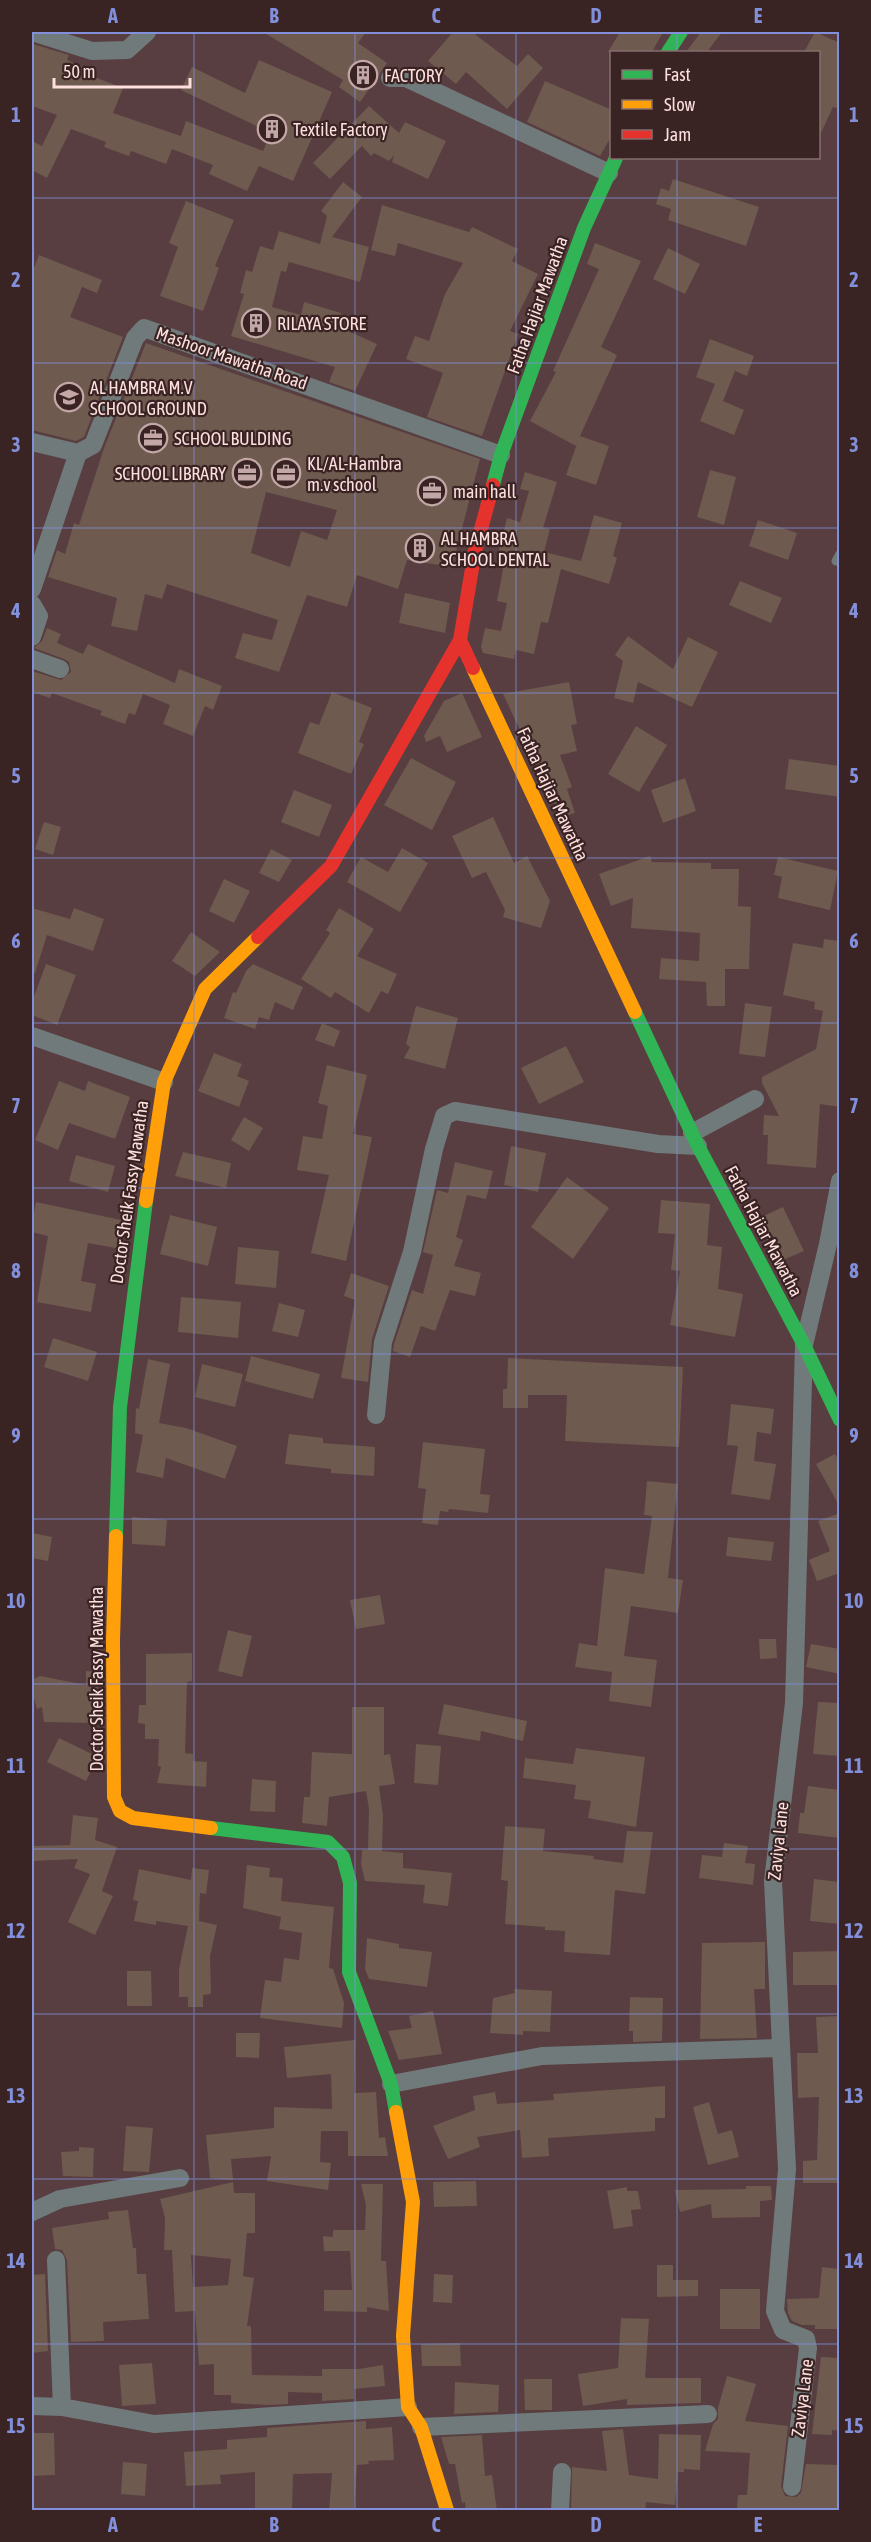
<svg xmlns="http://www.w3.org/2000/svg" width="871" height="2542" viewBox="0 0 871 2542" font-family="'Asap Condensed',sans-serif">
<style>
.building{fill:#6e5a4e;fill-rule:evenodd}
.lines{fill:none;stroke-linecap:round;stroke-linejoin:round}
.lane{stroke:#707a7b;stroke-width:9}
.street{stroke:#707a7b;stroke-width:18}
.fast{stroke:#30b455;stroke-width:14}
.slow{stroke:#ff9f0a;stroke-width:14}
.jam{stroke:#e5322d;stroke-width:14}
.grid{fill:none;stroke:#828fdb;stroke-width:1.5;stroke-opacity:0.55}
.labels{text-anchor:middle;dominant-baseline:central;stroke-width:4.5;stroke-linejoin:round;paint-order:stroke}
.poi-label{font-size:18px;fill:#fddfde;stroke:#392323;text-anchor:start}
.street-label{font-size:18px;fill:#fddfde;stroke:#392323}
.neatline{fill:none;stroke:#828fdb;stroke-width:2}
.grid-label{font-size:20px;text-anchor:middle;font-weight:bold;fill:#828fdb}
</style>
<rect width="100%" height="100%" fill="#583e40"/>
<path class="building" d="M263 32H366L358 43 387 63 360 102 339 87 343 80Z
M453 32H472L517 66 528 54 543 68 507 109 466 72 456 84 428 61Z
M620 32H663L652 52H608Z
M701 32H722L707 52H686Z
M815 32 840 43V109L833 107 819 137V52H804Z
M33 44 69 55 67 60 91 70 89 75 123 88 113 113 181 136 186 121 263 151 271 133 181 90 192 67 245 93 259 60 332 92 293 181 259 166 247 191 209 174 213 165 172 149 166 164 131 151 129 156 104 147 106 142 71 129 47 178 32 170V141L42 146 57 115 32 106Z
M545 81 612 110V135L600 156 527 122Z
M369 106 399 133 405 122 446 141 428 179 392 162 394 155 389 161 374 153 371 156 362 146 330 179 313 163Z
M673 179 759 207 746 246 668 220 671 209 656 204 661 188 669 191Z
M343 182 362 197 332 237 369 247 360 282 289 262 286 272 281 271 272 307 301 315 304 302 341 313 337 326 377 344 355 391 329 382 335 367 231 336 244 294 240 293 246 270 252 272 260 246 273 250 279 231 320 244 327 216 321 211Z
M186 201 234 220 215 266 219 268 203 311 160 296 178 247 169 243Z
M382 205 469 232 472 227 518 249 512 261 538 274 510 331 518 334 482 436 427 417 443 373 406 359 415 336 429 341 445 294 463 263 398 243 395 256 371 250Z
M595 243 641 261 601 347 617 355 580 436 609 446 596 485 566 475 578 441 576 446 530 421 556 372 553 371 599 269 587 264Z
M668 248 700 264 685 294 653 279Z
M39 255 102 280 97 293 82 287 70 317 123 337 84 437 76 441 32 430V273Z
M710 339 754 356 747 376 735 371 723 401 744 410 734 435 700 421 715 384 696 377Z
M146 343 480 459 452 567 407 560 398 589 357 575 347 607 307 595 279 672 235 658 243 633 272 640 278 620 167 584 162 599 145 594 137 631 111 626 117 598 48 577 57 550 65 554 74 523 79 525 104 448ZM266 492 337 510 327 540 301 531 290 567 251 553Z
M710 470 736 477 724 525 697 517Z
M525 472 557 482 543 528 550 529 544 552 581 561 594 515 622 523 613 556 617 558 609 584 561 569 548 623 541 622 534 654 516 650 514 659 483 653 481 647 485 628 501 631 507 603 497 601 503 569 495 567 507 518 520 522 529 491 520 489Z
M758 520 797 533 788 560 749 546Z
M740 581 782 598 771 623 729 605Z
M405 593 450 603 445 633 399 623Z
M47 628 61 634 57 643 83 654 88 644 175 683 179 669 222 686 213 710 205 706 193 736 163 724 170 705 143 694 135 715 129 713 125 724 100 715 102 711 52 693 50 698 32 692V671L61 680 71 672 69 662 64 659 34 648 42 641Z
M628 636 673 669 688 637 718 652 692 707 638 682 633 703 614 698 623 661 615 655Z
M569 682 577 724 571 725 577 751 560 755 572 787 567 789 575 813 561 817 503 694Z
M332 692 372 708 359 742 364 744 351 774 298 753 310 722 319 725Z
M462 693 482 737 447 752 440 736 426 742 424 736 444 701Z
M636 726 667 745 639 792 608 774Z
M411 758 456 782 432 830 384 805Z
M789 759 840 766V797L785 789Z
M685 778 696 811 663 823 651 790Z
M294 790 332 805 319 837 281 822Z
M493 817 514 863 527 856 550 901 541 928 503 917 505 910 486 872 472 878 452 836Z
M44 822 61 827 53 855 35 849Z
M402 848 428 863 400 912 347 882 361 857 388 872Z
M271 849 292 860 279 882 259 873Z
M650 856 652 862 711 863V869H739L738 906 751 907 749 969H725V1006H707L706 982 659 979 661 958 699 961 700 933 631 928 633 898 611 906 599 874Z
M778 857 838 871 830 910 778 898 782 877 774 875Z
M224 879 250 891 234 923 209 911Z
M32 908 70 919 74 908 104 919 93 951 47 935 35 973H32Z
M339 908 374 929 357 956 397 974 388 994 381 991 369 1013 335 992 331 998 301 979 330 933 326 930Z
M191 932 220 952 195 976 172 961Z
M824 939 840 941V1107L820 1104 816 1168 767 1164 768 1135H763L764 1115 779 1116 762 1083V1077L816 1049 823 1011 814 1009 815 1002 783 995 793 943 823 948Z
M46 964 76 975 57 1025 32 1015V1002Z
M253 964 303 987 293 1010 275 1002 269 1020 259 1017 255 1029 224 1018 233 992 236 993 246 971Z
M745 1003 772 1007 765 1057 739 1054Z
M416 1006 458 1018 445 1069 404 1058 410 1047 406 1044Z
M322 1023 340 1031 334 1047 315 1040Z
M566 1046 584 1082 539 1104 521 1068Z
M214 1053 242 1064 237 1076 249 1081 239 1107 198 1091Z
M327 1065 367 1075 353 1134 372 1137 346 1261 311 1253 329 1175 297 1170 303 1136 322 1139 328 1106 318 1103Z
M59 1081 85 1091 88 1081 130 1097 115 1139 69 1123 58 1150 35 1140Z
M244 1117 263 1128 249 1151 231 1140Z
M511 1146 546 1153 538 1192 504 1185Z
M183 1152 231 1163 226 1188 175 1176Z
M76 1155 115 1166 108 1192 69 1181Z
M455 1162 493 1171 486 1199 467 1195 456 1237 463 1240 454 1266 481 1273 475 1296 450 1290 435 1331 421 1326 410 1357 393 1351 394 1344 412 1290 423 1294 433 1255 423 1252 437 1190 448 1193Z
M567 1177 609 1208 573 1259 531 1227Z
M661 1200 710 1204 707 1245 722 1247 718 1289 743 1294 735 1337 670 1325 680 1271 671 1270 675 1234 658 1233Z
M36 1202 126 1221 121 1249 88 1243 81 1281 96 1284 91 1312 37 1302 48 1236 32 1232V1212L34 1213Z
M783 1207 804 1251 778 1262 757 1219Z
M170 1215 217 1227 208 1266 160 1254Z
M238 1247 279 1251 276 1288 235 1284Z
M351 1273 389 1286 372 1339 368 1382 341 1378 355 1300 344 1296Z
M181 1297 241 1302 238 1338 178 1332Z
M279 1303 305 1310 298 1337 272 1331Z
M53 1338 97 1352 88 1381 44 1367Z
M251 1356 320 1374 313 1399 245 1381Z
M508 1358 683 1367 679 1447 565 1441 567 1395H528V1408H503V1389H507Z
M148 1359 170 1364 159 1423 186 1428 237 1446 225 1479 166 1458 163 1478 136 1472 143 1435 135 1433 136 1408 139 1409Z
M202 1364 243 1374 235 1407 195 1397Z
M731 1404 774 1409 771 1434 757 1432 754 1461 776 1464 770 1500 731 1494 738 1446 727 1445Z
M289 1434 323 1438V1443L375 1447 374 1476 331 1473V1469L285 1464Z
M423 1442 485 1449 480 1494 490 1495 488 1513 449 1509 448 1512 440 1511 438 1525 422 1523 426 1489 418 1488Z
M835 1454 840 1463V1507L816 1464Z
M647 1481 678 1484 668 1578 683 1580 678 1613 631 1606 624 1656 657 1660 651 1707 609 1701 612 1672 575 1667 579 1643 597 1646 605 1568 644 1574 652 1516 644 1515Z
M840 1513V1573L817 1581 809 1560 830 1551 818 1521Z
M132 1517 167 1520 165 1546 132 1544Z
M32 1533 52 1537 48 1561 32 1558Z
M728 1537 774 1542 771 1561 726 1556Z
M380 1595 385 1624 356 1629 350 1600Z
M228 1630 252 1636 242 1677 218 1671Z
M759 1639H776L777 1658 760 1659Z
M811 1644 840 1649V1674L806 1667Z
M192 1653V1681L187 1682 185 1753 193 1754V1761L207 1762 206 1787 157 1783 161 1767 158 1766 159 1739H145V1724L138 1723 139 1705H146V1654Z
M86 1671 97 1672 98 1719 91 1718V1723L44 1722 42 1707 37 1709 32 1691V1680L40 1676 86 1685Z
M818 1702 840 1703V1756L813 1754Z
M444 1704 527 1721 523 1741 481 1731 480 1741 438 1734Z
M352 1707H384V1755L390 1754 395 1784 379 1786 383 1816 382 1851 403 1853V1868L452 1873 448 1906 423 1903 425 1885 365 1881 361 1864 362 1850H368L369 1809 366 1791 329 1797 327 1826 302 1823 304 1797H310L312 1752 352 1754Z
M59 1738 98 1757 86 1781 47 1762Z
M416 1744 441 1746 438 1785 414 1783Z
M576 1748 645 1757 636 1827 588 1818 591 1801 574 1799 576 1785 523 1778 525 1758 573 1764Z
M252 1779 276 1781 275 1812 250 1811Z
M808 1786 840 1790V1838L798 1833 800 1813H804Z
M73 1815 98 1818 95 1840 117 1847 102 1891 113 1896 95 1935 68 1922 90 1874 74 1868 78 1859 32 1861V1846L70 1845Z
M505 1826 545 1829 543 1851 594 1856 593 1859 623 1863 627 1831 653 1832 645 1894 615 1890 610 1955 564 1952 565 1931 545 1930V1927L505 1924 508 1881 501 1880Z
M724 1843 748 1846 745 1863 755 1864 753 1885 699 1878 702 1855 722 1857Z
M247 1865 270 1868 269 1877 283 1878 281 1901 334 1907 329 1968 333 1969 344 2003 342 2028 260 2018 265 1980 281 1982 284 1958 299 1960 302 1933 279 1929 281 1917 243 1908Z
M192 1868 209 1870 206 1894 200 1893 199 1921 217 1925 210 1956 211 1994 203 1995V2007H188V1997H179V1969L188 1926 156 1921V1925L134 1921 138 1901 133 1900 139 1869 191 1880Z
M814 1879 840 1882V1924L810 1921Z
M367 1938 399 1944V1948L432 1952 427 1987 369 1979 365 1969Z
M765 1942V1989H754L757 2038 700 2039 702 1943Z
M840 1951V1985H793V1952Z
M127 1971H151L152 2006H127Z
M514 1989 552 1991 550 2032 523 2031V2035L490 2033 493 1998 515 1993Z
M630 1997 663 1998 662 2041 633 2042V2031H629Z
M433 2011 442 2054 399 2060 388 2031 412 2028 409 2016Z
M840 2016V2183H803V2161L817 2160 819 2097 798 2098 797 2053H818L816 2017Z
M236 2033H260L259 2058 236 2057Z
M355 2040 354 2093 376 2092 379 2138 385 2137 388 2156H348V2131H321L320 2162 331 2163 328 2190 267 2181 271 2156 231 2159 233 2180 210 2178 206 2135 274 2128V2107L332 2109 331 2074 287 2078 284 2047Z
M665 2086V2118H655V2131L548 2138 549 2156 522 2158 520 2130 477 2137 480 2147 448 2159 433 2126 475 2110 473 2096 495 2092 497 2104 554 2100 553 2094Z
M709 2102 718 2134 732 2130 739 2157 708 2165 693 2107Z
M126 2126 153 2128 149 2172 123 2171Z
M79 2147 94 2148 93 2177 63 2176 61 2152 79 2151Z
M476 2181 477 2206 434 2207 433 2182Z
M233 2182 234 2193H255V2233H247L243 2276 254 2278 247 2326H251L252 2375 322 2376V2369H359L383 2365 385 2386 354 2389V2399L322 2401V2393L288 2392V2404L267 2405 231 2403V2395H214V2364L199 2365 195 2311 175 2312 172 2250H164L165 2218 160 2199ZM191 2255 231 2259 228 2285 193 2287Z
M361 2184H383L381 2261H386L389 2311 367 2307V2312L324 2311V2290H352L350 2251H324L323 2236 333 2237V2230H365L366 2205Z
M746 2186H771L772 2200 760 2201V2217L712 2218 711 2204 680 2212 675 2190 746 2189Z
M627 2187V2191H638L641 2209 631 2210 633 2226 614 2229 607 2191Z
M128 2210 133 2248H136L137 2274H146L149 2319 103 2322 104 2341 71 2342 67 2260 62 2250 55 2249 52 2228 109 2219 108 2212Z
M657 2265H673V2280H698V2296L657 2297Z
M822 2267 840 2269 839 2329H815V2325H802L792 2321 788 2313 787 2299 819 2298Z
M45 2274 48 2351 32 2353V2275Z
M434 2274 453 2275 452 2303 433 2302Z
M720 2289H760V2329H720Z
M621 2318 649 2319 645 2378H701V2403L627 2405V2399L583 2406 578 2374 618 2368Z
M460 2343 461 2366H422L421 2344Z
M821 2357 840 2358V2431L832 2430V2435L812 2434Z
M152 2363 156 2404 122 2406 119 2365Z
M727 2376 756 2384 745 2421 788 2426 781 2486 785 2496 796 2497 801 2493 806 2464 840 2465 837 2511H737L738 2495H747L750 2453 705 2451 713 2424 718 2419V2408Z
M524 2379H552V2410H525Z
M455 2382 499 2385 498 2412 454 2414Z
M366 2421V2429L392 2427 394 2460 368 2461 369 2464 357 2465 354 2511H329L332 2473 293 2474 292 2511H255V2472L220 2475 221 2484 186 2486 184 2452 227 2449V2440L267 2437V2428Z
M623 2429 629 2475 658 2479 659 2434 701 2435 700 2470 684 2469V2472H678L675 2505 646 2502 645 2511H571L572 2467 607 2471 602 2431Z
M32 2433H54L55 2475 32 2476Z
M482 2435 485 2476 492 2475 497 2511H466L465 2502 462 2503 455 2464H449L441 2437Z
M123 2462 147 2464 145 2496 121 2494Z"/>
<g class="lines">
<path class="lane" d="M836 561 840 554"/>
<path class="street" d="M32 32 92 51 127 50 147 32
M390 78H406L609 173
M32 442 78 453 93 445 135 338 144 328 501 455
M32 589 78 453
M32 604 39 616 32 637
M32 659 60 669
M32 1036 164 1082
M692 1133 755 1099
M376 1415 383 1342 412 1252 434 1149 444 1116 455 1111 658 1144 698 1146
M391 2084 542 2056 780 2048
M32 2212 60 2199 180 2178
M56 2260 62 2407
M32 2406 62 2407 154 2424 408 2407
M421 2427 708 2414
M792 2487 808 2348 806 2339 783 2330 775 2311 787 2169 773 1881 794 1703 804 1345 828 1244 840 1181
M560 2510 562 2472"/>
<path class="fast" d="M668 52 681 32
M493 485 501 455 584 228 616 158
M635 1012 698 1146 804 1345 840 1420
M116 1536 120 1407 146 1201
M211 1828 328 1842 343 1857 350 1883 349 1972 391 2084 396 2112"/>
<path class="slow" d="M473 668 635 1012
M146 1201 164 1082 205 989 258 937
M116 1536 113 1640 114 1797 120 1811 133 1818 211 1828
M396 2112 413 2202 403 2336 408 2407 421 2427 447 2510"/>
<path class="jam" d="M473 668 460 640 475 551 493 485
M258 937 331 866 460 640"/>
</g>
<path class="grid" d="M194 32V2510M355 32V2510M516 32V2510M677 32V52M677 158V2510M32 198H840M32 363H840M32 528H840M32 693H840M32 858H840M32 1023H840M32 1188H840M32 1354H840M32 1519H840M32 1684H840M32 1849H840M32 2014H840M32 2179H840M32 2344H840"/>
<defs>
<g id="building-ring" transform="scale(1.5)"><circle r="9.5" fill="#392323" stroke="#c3a7a7" stroke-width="1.5"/><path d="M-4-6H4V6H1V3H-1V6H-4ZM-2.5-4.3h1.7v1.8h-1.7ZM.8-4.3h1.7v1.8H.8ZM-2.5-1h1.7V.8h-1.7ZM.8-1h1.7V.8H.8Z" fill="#c3a7a7"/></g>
<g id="school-ring" transform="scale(1.5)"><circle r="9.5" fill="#392323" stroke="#c3a7a7" stroke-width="1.5"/><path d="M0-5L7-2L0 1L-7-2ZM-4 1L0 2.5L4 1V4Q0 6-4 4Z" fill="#c3a7a7"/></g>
<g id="office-ring" transform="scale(1.5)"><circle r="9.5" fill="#392323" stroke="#c3a7a7" stroke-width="1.5"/><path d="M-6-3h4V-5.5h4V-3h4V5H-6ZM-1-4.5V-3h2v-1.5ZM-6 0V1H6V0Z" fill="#c3a7a7"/></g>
</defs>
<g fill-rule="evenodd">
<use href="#building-ring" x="363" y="75"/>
<use href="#building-ring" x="272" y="129"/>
<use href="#building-ring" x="256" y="323"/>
<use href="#school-ring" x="69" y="397"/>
<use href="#office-ring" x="153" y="438"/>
<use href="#office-ring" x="247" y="473"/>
<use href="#office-ring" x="286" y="473"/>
<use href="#office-ring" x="432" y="491"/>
<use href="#building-ring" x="420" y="548"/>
</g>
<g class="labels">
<g class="poi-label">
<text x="384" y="75">FACTORY</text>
<text x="293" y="129">Textile Factory</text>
<text x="277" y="323">RILAYA STORE</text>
<text x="90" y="387">AL HAMBRA M.V<tspan x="90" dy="21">SCHOOL GROUND</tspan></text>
<text x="174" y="438">SCHOOL BULDING</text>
<text x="307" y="463">KL/AL-Hambra<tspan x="307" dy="21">m.v school</tspan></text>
<text x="226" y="473" text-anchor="end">SCHOOL LIBRARY</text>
<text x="453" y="491">main hall</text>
<text x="441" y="538">AL HAMBRA<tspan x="441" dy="21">SCHOOL DENTAL</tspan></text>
</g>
<g class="street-label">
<text transform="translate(537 305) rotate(-70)">Fatha Hajiar Mawatha</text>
<text transform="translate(232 358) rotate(19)">Mashoor Mawatha Road</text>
<text transform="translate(553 794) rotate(65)">Fatha Hajiar Mawatha</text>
<text transform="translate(129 1192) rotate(-82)">Doctor Sheik Fassy Mawatha</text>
<text transform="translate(764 1231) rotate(62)">Fatha Hajiar Mawatha</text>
<text transform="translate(96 1679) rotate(-90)">Doctor Sheik Fassy Mawatha</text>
<text transform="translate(778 1841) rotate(-84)">Zaviya Lane</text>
<text transform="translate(802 2398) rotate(-83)">Zaviya Lane</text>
</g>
</g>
<rect width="871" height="2542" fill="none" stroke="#392323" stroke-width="66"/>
<rect x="610" y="51" width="210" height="108" fill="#392323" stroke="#876e6e" stroke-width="1.5"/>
<rect x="622" y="70" width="30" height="9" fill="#30b455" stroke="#876e6e" stroke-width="1.5"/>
<text x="664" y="81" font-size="18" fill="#fddfde">Fast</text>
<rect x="622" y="100" width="30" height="9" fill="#ff9f0a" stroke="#876e6e" stroke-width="1.5"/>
<text x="664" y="111" font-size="18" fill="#fddfde">Slow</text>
<rect x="622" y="130" width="30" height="9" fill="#e5322d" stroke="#876e6e" stroke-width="1.5"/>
<text x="664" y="141" font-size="18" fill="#fddfde">Jam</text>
<path d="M54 78v9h136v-9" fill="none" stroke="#fddfde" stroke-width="3"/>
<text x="63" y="78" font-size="18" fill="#fddfde" stroke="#392323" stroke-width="4.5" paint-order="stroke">50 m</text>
<rect x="33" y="33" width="805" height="2476" class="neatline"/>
<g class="grid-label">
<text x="113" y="23">A</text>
<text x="274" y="23">B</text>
<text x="436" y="23">C</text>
<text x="596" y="23">D</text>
<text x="758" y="23">E</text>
<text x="16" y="122">1</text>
<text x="854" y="122">1</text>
<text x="16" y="287">2</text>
<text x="854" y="287">2</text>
<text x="16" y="452">3</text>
<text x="854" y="452">3</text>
<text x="16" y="618">4</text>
<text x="854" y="618">4</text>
<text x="16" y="783">5</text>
<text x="854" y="783">5</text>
<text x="16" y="948">6</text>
<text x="854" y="948">6</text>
<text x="16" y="1113">7</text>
<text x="854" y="1113">7</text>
<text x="16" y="1278">8</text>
<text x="854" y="1278">8</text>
<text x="16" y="1443">9</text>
<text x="854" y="1443">9</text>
<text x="16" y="1608">10</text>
<text x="854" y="1608">10</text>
<text x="16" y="1773">11</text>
<text x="854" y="1773">11</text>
<text x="16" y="1938">12</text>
<text x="854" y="1938">12</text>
<text x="16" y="2103">13</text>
<text x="854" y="2103">13</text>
<text x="16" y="2268">14</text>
<text x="854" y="2268">14</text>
<text x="16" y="2433">15</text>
<text x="854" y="2433">15</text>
<text x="113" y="2532">A</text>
<text x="274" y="2532">B</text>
<text x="436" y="2532">C</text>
<text x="596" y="2532">D</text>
<text x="758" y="2532">E</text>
</g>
</svg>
